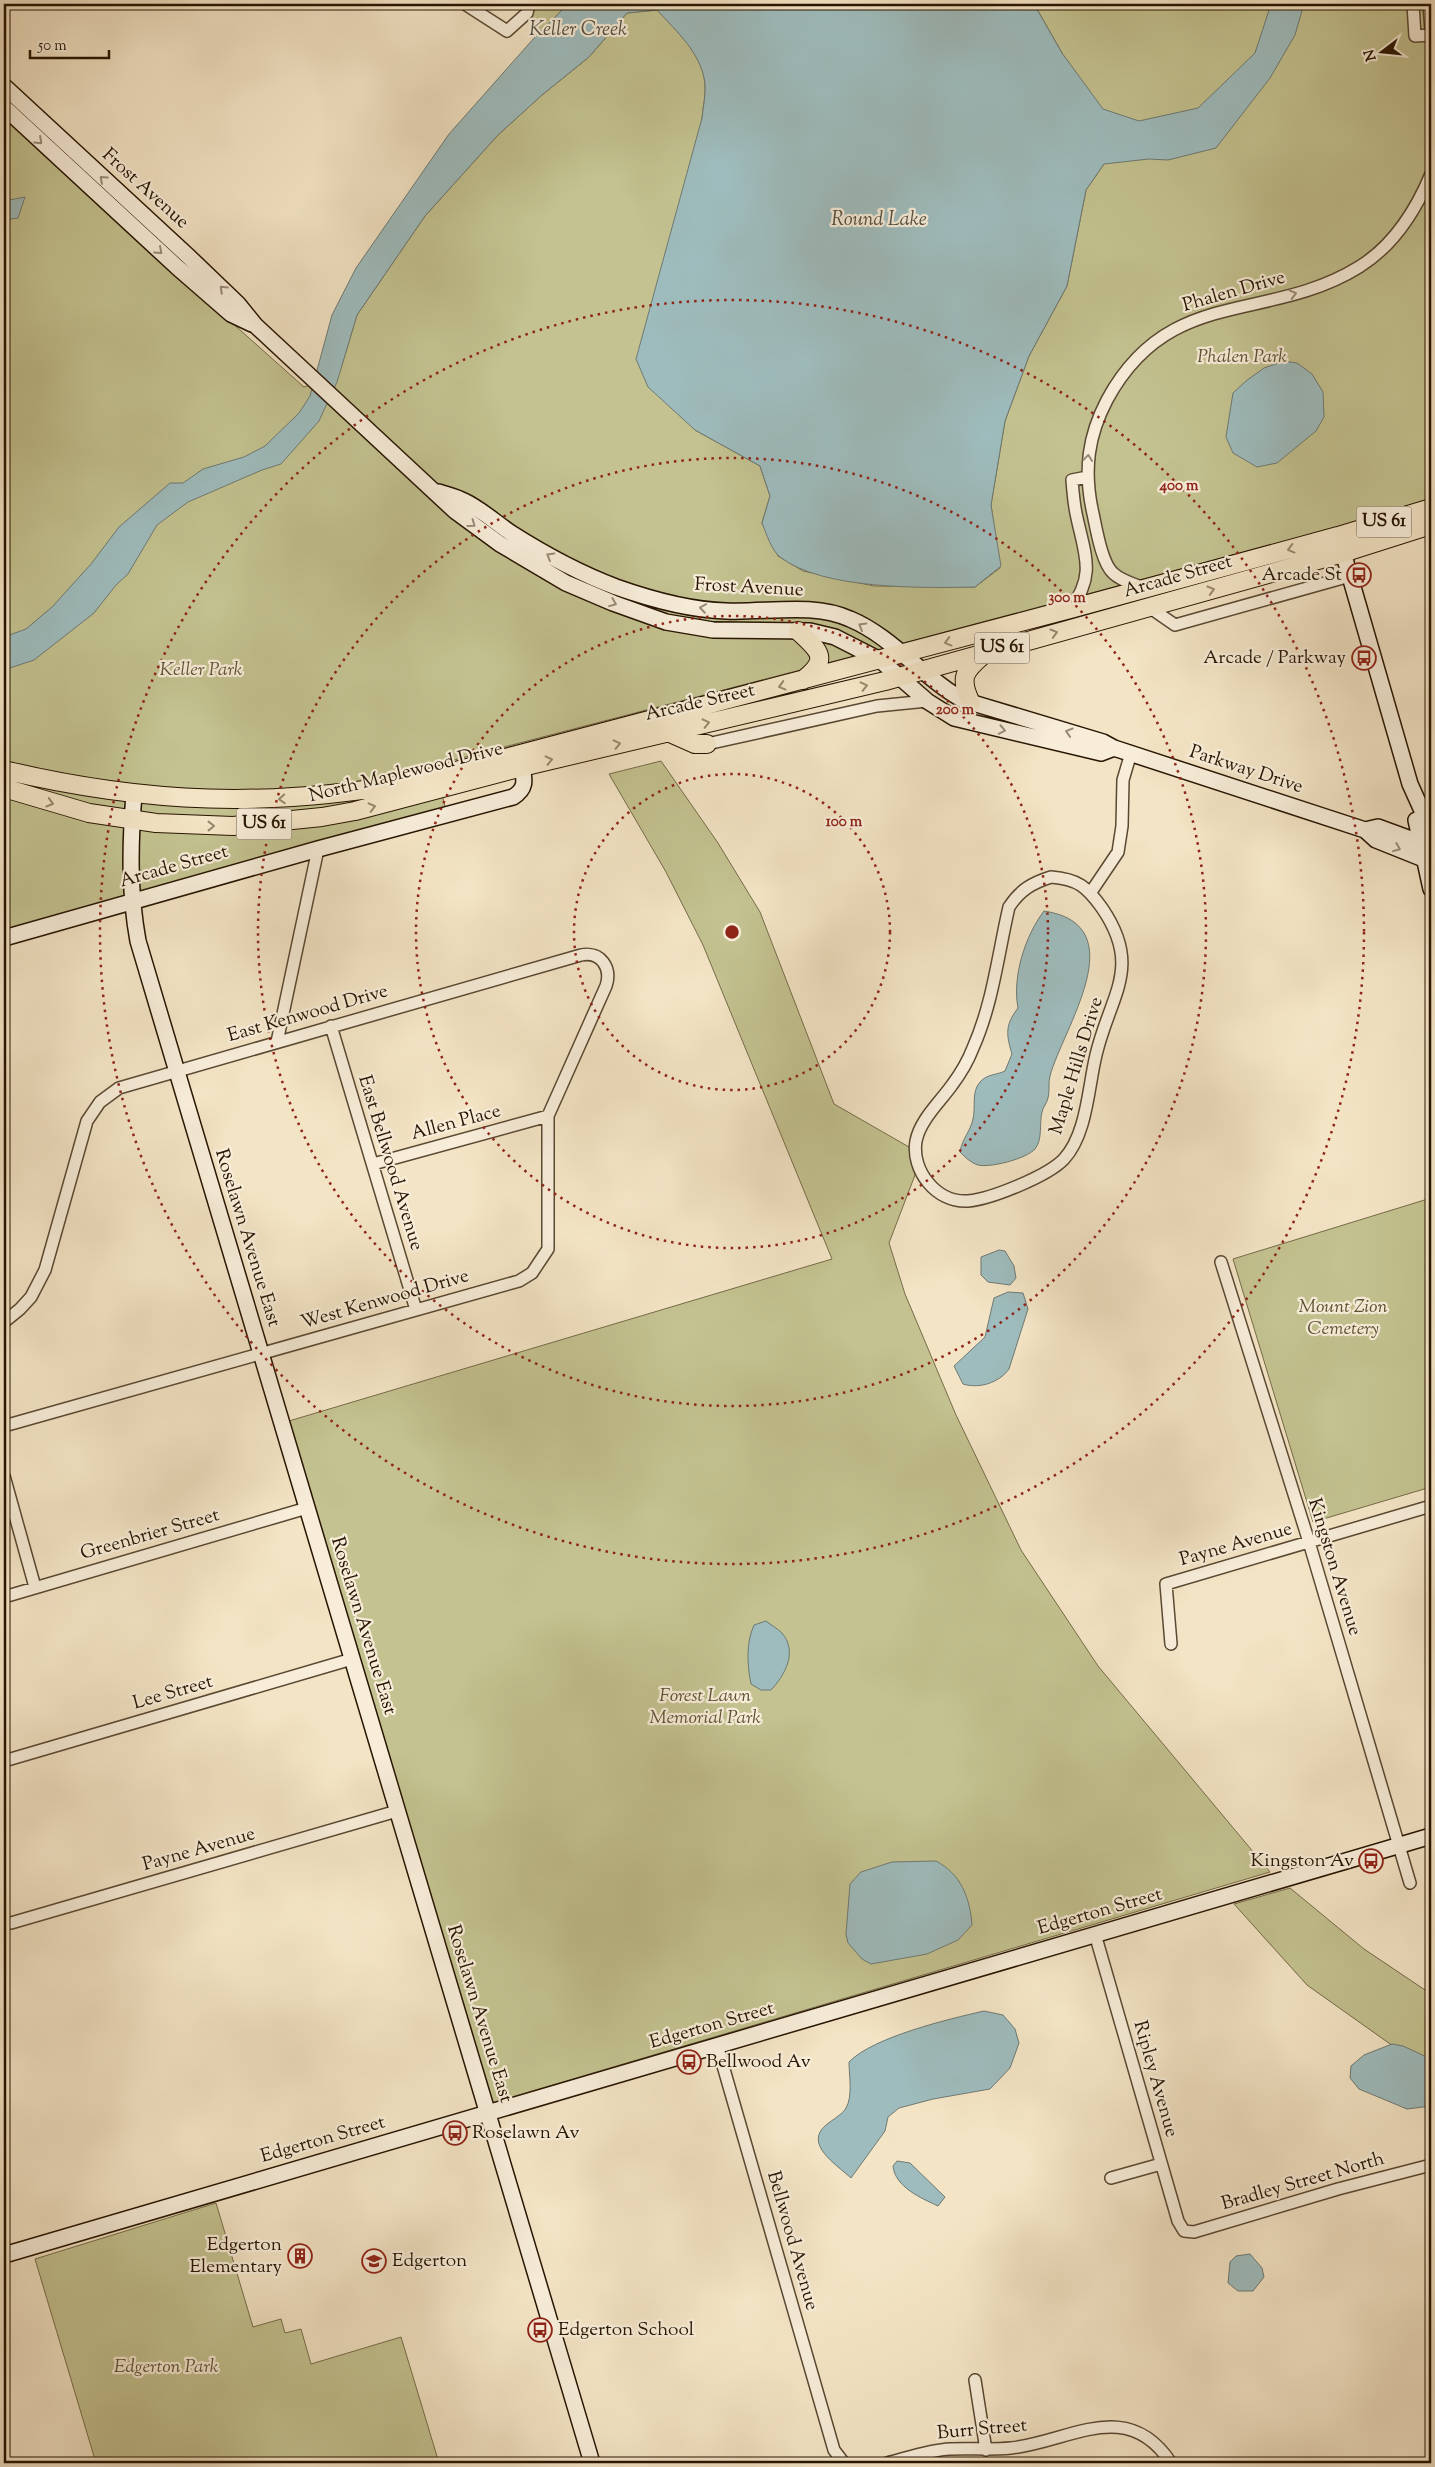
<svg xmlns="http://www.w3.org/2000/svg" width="1435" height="2467" viewBox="0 0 1435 2467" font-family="'Sorts Mill Goudy',serif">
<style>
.green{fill:#c3c290;stroke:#756b48}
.water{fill:#9ebcbd;stroke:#6e7972}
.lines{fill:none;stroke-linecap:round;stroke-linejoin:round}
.street-casing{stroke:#5a4832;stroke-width:14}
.secondary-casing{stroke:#271401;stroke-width:18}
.primary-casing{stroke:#271401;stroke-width:20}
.street{stroke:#f7edd9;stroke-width:11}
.secondary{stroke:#f7edd9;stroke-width:15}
.primary{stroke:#f3e4c5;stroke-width:18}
.oneway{stroke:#998b78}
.oneway2{stroke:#97866d}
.ring{fill:none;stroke:#8f2418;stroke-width:2.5;stroke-dasharray:2.5 5}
.labels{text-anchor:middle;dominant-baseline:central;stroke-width:4.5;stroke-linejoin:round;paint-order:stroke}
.shield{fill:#f7edd9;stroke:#655542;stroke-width:1}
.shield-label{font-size:18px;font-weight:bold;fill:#271401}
.street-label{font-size:19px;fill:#271401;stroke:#f7edd9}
.park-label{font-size:19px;font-style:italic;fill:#5e5133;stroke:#f7edd9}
.poi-label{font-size:19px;fill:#271401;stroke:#f7edd9;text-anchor:end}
.water-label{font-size:20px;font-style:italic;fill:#514f43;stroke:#f7edd9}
.centre{fill:#8f2418;stroke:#f7edd9;stroke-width:2.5}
.ring-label{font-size:15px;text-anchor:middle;font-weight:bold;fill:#8f2418;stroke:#f7edd9;stroke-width:4.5;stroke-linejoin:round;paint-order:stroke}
</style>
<rect width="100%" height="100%" fill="#f3e4c5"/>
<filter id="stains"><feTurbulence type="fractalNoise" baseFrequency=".004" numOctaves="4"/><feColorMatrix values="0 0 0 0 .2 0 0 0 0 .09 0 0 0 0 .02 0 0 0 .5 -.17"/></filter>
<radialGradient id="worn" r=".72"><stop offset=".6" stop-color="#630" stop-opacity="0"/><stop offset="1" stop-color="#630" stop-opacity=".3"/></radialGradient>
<path class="green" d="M529 4H568L535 37Z
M1034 4H1431V499L1342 526 904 643 435 765 445 807 4 931V114L37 149 304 387 322 381 340 371 357 315 425 216 498 135 542 95 589 57 627 13 658 10C677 32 702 53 705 84 706 95 703 107 702 118L695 430 760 466 770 496 762 523 778 556 803 571 874 586 975 587 1000 568 991 505 1005 421 1029 356 1067 286 1086 190 1104 164 1062 53Z
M661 761 718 843 760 912 834 1104 909 1147 915 1175 889 1243 905 1294 956 1415 1021 1550 1098 1666 1270 1872 492 2103 289 1421 832 1259 703 945 666 872 609 774Z
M1431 1198V1487L1313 1522 1233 1259Z
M1290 1888 1364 1949 1431 1994V2073L1307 1985 1234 1904Z
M216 2203 253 2327 281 2319 285 2333 301 2329 311 2364 401 2337 439 2463H96L35 2259Z"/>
<path class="water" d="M568 4H1034L1062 53 1103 109 1139 121 1198 108 1255 53 1271 4H1304L1295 35 1270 78 1216 148 1168 160 1149 159 1104 164 1086 190 1067 286 1029 356 1005 421 991 505 1001 566 975 587C922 588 823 590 780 557 772 551 766 533 762 523L770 496 760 466 695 430 648 387 636 359 702 118C703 107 706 95 705 83 701 53 677 32 657 10L627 13 589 57 542 95 498 135 425 216 357 315 337 382 319 421 281 464 262 470 188 502 157 525 128 574 116 585 94 613 34 660 4 670V637L26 629 52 607 91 564 119 527 170 483H183L203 469 244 457 265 446 299 413 310 396 332 315 356 268 449 134 535 37Z
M25 197 18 218 4 220V201Z
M1284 361 1297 363 1312 374 1323 392 1324 417 1316 431 1277 463 1257 467 1233 453 1226 437 1233 393 1246 381 1264 368Z
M1044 911C1136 925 1063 1028 1050 1076 1048 1083 1050 1091 1048 1098 1047 1103 1043 1107 1042 1112 1039 1124 1043 1139 1035 1149 1026 1159 990 1168 978 1165 971 1163 965 1157 960 1152 962 1139 971 1130 973 1119 976 1107 971 1092 980 1082 987 1074 997 1075 1005 1071L1012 1054C1006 1034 1005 1025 1018 1008 1012 977 1025 936 1044 911Z
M999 1250 1005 1251 1014 1266 1016 1278 1010 1285 988 1282 981 1275V1257Z
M1008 1292 1023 1293 1028 1309 1009 1369C999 1383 979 1389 963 1384L954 1366 985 1337 994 1298Z
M766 1621C771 1625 778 1629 782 1633 798 1652 785 1675 771 1690H761L751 1684C747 1664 746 1643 754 1625Z
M936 1861C961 1874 970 1898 972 1925L958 1940 927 1954 871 1964 862 1959 848 1943 846 1934 850 1884 861 1872 892 1862Z
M984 2011 1003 2015 1015 2029 1019 2043 1010 2068 990 2089 933 2099 899 2108 888 2117 885 2131 851 2178C837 2165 803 2144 826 2125 832 2120 843 2114 846 2108 853 2096 849 2075 849 2062 873 2037 949 2019 984 2011Z
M1392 2044 1403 2046 1431 2059V2106L1407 2109 1359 2089 1350 2078 1351 2066 1364 2055Z
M897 2161 910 2163 945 2197 938 2206C921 2198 895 2187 893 2166Z
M1250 2254 1262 2268 1264 2277 1253 2291H1238L1228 2283 1230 2262 1236 2256Z"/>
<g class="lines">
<g class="street-casing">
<path id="street" d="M465 4 507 31 527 13 529 4
M1413 4 1415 36 1431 35
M1429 4 1431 32
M1144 588C1134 584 1121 581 1113 573 1101 562 1096 526 1092 509 1084 470 1088 436 1107 400 1169 285 1267 324 1359 267 1393 246 1416 210 1431 174
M1149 607 1175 625 1350 576
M1070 609C1096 576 1085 555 1077 518 1074 506 1073 493 1072 480L1087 477
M707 744 877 706 927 701
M1051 877C1078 879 1087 887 1102 908 1143 968 1110 995 1096 1055 1088 1088 1087 1134 1064 1159 1048 1176 991 1199 968 1201 936 1203 911 1170 916 1141 920 1120 940 1102 952 1085 961 1073 968 1061 973 1048 993 1003 998 954 1009 907 1020 890 1032 883 1051 877Z
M1091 892 1118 852 1122 826 1123 780 1131 753
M331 1026 416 1310
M277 1042 318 849
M373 1164 548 1116
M1221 1262 1309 1542 1410 1883
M4 1322 20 1309 31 1297 45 1270 87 1121 100 1102 119 1088 581 955C601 951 612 968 606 986L548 1116V1249L532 1273 519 1281 4 1426
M4 1476 35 1587
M4 1597 307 1508
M1171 1644 1166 1584 1431 1506
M4 1761 352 1659
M11 1923 397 1811
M1095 1934 1178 2221 1184 2231 1194 2232 1338 2189 1431 2165
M717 2045 834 2450 844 2463
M1111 2178 1161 2164
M975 2380 986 2450
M887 2463C907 2458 929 2450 950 2449 970 2448 990 2450 1011 2448 1069 2442 1127 2396 1171 2463"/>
</g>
<g class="secondary-casing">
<path id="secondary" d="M4 86 188 256 238 304 255 325 455 511 500 544 566 583 613 603 666 622 713 630 810 631 835 637 880 660 927 701 954 718 1101 753 1114 748
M4 107 177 267 231 314 252 324
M439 492C448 495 457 497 464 501 481 509 496 523 511 533 544 554 579 573 616 587 650 599 689 610 726 611 766 613 812 602 850 619 893 637 923 678 963 700L1103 742 1114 748 1365 830 1376 840 1431 862
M1340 542 1410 784 1424 815 1431 840
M134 794C130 844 129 892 138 941L592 2463
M1416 820 1431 889
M1365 830 1378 827 1427 845
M4 938 318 849 513 797C526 789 525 781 522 767
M4 2255 1431 1836"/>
</g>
<g class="primary-casing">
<path id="primary" d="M798 631C820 651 830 659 803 680
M971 703C959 678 964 671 983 655
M668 732 695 744H707
M4 770C147 804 270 808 414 782L1070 609 1338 536 1431 508
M4 788 89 813 156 823 233 826 322 817 355 811 522 767 885 681 1343 553 1431 525"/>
</g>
<use href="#street" class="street"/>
<use href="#secondary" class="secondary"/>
<use href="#primary" class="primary"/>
</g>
<defs><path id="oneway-chevron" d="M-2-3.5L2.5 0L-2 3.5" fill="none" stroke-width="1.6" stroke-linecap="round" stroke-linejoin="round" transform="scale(1.25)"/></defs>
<g class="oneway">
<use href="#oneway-chevron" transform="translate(39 141) rotate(43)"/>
<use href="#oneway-chevron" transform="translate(103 179) rotate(-138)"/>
<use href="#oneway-chevron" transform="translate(159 251) rotate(42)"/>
<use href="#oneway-chevron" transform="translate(223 289) rotate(-136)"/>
<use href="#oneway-chevron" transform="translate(1293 294) rotate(-15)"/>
<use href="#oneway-chevron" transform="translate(1088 458) rotate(-84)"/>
<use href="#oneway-chevron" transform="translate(472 524) rotate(36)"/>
<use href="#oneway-chevron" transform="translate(550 556) rotate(-150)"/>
<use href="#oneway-chevron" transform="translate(613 603) rotate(22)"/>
<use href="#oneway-chevron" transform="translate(703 608) rotate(-172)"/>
<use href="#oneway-chevron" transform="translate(862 626) rotate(-150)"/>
<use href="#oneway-chevron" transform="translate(1002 730) rotate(11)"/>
<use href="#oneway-chevron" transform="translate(1069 732) rotate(-163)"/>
<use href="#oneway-chevron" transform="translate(1397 848) rotate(22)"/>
</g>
<g class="oneway2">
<use href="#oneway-chevron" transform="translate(1291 549) rotate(165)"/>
<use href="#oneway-chevron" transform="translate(1211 590) rotate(-16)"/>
<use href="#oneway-chevron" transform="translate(1054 633) rotate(-16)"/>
<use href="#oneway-chevron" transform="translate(948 642) rotate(165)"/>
<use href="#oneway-chevron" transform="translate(782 686) rotate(165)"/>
<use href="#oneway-chevron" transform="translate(864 686) rotate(-13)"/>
<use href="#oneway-chevron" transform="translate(706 723) rotate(-13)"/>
<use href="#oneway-chevron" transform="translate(617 744) rotate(-13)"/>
<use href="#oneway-chevron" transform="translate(549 760) rotate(-13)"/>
<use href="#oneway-chevron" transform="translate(282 799) rotate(176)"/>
<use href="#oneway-chevron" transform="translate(50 803) rotate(16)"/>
<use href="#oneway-chevron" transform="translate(372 807) rotate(-14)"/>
<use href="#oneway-chevron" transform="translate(211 826)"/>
</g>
<g class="ring">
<circle cx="732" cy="932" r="158"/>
<circle cx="732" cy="932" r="316"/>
<circle cx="732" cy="932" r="474"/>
<circle cx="732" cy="932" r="632"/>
</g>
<defs>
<g id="bus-ring" transform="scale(1.25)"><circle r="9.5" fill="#f7edd9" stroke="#8f2418" stroke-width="1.5"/><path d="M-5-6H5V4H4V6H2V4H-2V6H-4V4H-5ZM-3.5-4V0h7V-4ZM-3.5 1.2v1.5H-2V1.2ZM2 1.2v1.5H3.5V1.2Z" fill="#8f2418"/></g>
<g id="building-ring" transform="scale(1.25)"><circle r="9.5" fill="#f7edd9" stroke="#8f2418" stroke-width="1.5"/><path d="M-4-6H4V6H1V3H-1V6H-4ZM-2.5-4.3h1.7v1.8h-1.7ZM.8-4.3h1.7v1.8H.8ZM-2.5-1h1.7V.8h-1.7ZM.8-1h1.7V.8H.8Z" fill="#8f2418"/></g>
<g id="school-ring" transform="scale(1.25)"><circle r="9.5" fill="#f7edd9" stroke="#8f2418" stroke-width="1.5"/><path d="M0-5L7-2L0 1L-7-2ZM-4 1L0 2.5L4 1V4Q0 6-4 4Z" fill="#8f2418"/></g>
</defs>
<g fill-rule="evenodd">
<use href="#bus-ring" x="1359" y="575"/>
<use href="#bus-ring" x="1364" y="658"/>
<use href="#bus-ring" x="1371" y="1861"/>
<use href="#bus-ring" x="689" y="2062"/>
<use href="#bus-ring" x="455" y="2133"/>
<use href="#building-ring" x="300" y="2256"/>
<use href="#school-ring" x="374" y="2261"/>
<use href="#bus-ring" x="540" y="2330"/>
</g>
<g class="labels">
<g class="shield">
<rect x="1356.5" y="506.5" width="55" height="31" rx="4"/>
<rect x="974.5" y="632.5" width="55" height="31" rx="4"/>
<rect x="236.5" y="808.5" width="55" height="31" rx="4"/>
</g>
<g class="shield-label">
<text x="1384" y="522">US 61</text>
<text x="1002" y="648">US 61</text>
<text x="264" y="824">US 61</text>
</g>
<g class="street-label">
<text transform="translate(145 189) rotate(42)">Frost Avenue</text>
<text transform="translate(1234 292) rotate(-16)">Phalen Drive</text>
<text transform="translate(1178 577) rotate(-16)">Arcade Street</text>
<text transform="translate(749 588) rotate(3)">Frost Avenue</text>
<text transform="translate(700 703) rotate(-13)">Arcade Street</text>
<text transform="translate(1246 770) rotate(18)">Parkway Drive</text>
<text transform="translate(406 773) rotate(-14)">North Maplewood Drive</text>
<text transform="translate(174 867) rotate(-16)">Arcade Street</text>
<text transform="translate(308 1014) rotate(-16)">East Kenwood Drive</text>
<text transform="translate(1077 1066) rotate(-73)">Maple Hills Drive</text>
<text transform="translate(456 1123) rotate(-15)">Allen Place</text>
<text transform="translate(390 1163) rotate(73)">East Bellwood Avenue</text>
<text transform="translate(247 1238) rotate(73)">Roselawn Avenue East</text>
<text transform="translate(385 1300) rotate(-16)">West Kenwood Drive</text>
<text transform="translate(150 1535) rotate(-16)">Greenbrier Street</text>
<text transform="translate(1236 1545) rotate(-16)">Payne Avenue</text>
<text transform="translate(1334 1567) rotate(73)">Kingston Avenue</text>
<text transform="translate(363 1626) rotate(73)">Roselawn Avenue East</text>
<text transform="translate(173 1693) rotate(-16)">Lee Street</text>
<text transform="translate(199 1850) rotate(-16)">Payne Avenue</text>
<text transform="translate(1100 1912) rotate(-16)">Edgerton Street</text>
<text transform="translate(479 2014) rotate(73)">Roselawn Avenue East</text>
<text transform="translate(712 2026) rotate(-16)">Edgerton Street</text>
<text transform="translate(1155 2079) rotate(74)">Ripley Avenue</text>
<text transform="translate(323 2140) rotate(-16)">Edgerton Street</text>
<text transform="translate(1303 2182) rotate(-16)">Bradley Street North</text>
<text transform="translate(792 2241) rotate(74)">Bellwood Avenue</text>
<text transform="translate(982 2430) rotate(-5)">Burr Street</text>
</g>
<g class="park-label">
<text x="1242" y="357">Phalen Park</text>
<text x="201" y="670">Keller Park</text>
<text x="1343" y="1307">Mount Zion<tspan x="1343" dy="22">Cemetery</tspan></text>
<text x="705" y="1696">Forest Lawn<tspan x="705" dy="22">Memorial Park</tspan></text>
<text x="166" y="2367">Edgerton Park</text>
</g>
<g class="poi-label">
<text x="1342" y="575">Arcade St</text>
<text x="1346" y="658">Arcade / Parkway</text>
<text x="1354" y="1861">Kingston Av</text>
<text x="706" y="2062" text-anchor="start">Bellwood Av</text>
<text x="472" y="2133" text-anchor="start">Roselawn Av</text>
<text x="282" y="2245">Edgerton<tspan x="282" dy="22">Elementary</tspan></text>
<text x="392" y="2261" text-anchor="start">Edgerton</text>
<text x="558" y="2330" text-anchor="start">Edgerton School</text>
</g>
<g class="water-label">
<text x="578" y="30">Keller Creek</text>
<text x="879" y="220">Round Lake</text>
</g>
</g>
<circle cx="732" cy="932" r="8" class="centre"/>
<g class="ring-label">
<text x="1179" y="490">400 m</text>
<text x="1067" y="602">300 m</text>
<text x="955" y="714">200 m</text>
<text x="844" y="826">100 m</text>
</g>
<rect width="1435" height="2467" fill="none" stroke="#f3e4c5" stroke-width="20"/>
<rect x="5" y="5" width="1425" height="2457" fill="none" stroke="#271401" stroke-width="2.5"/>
<rect x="10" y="10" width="1415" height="2447" fill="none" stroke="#271401"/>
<g transform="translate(1382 52) rotate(254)" stroke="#f7edd9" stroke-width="4" paint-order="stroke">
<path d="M0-4L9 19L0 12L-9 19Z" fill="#271401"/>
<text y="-8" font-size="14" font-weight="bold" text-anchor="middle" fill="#271401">N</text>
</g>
<path d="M30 50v8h79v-8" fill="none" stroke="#271401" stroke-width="2.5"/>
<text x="38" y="50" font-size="15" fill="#271401" stroke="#f7edd9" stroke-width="4" paint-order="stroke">50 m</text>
<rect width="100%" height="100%" filter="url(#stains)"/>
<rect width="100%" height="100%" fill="url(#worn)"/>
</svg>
